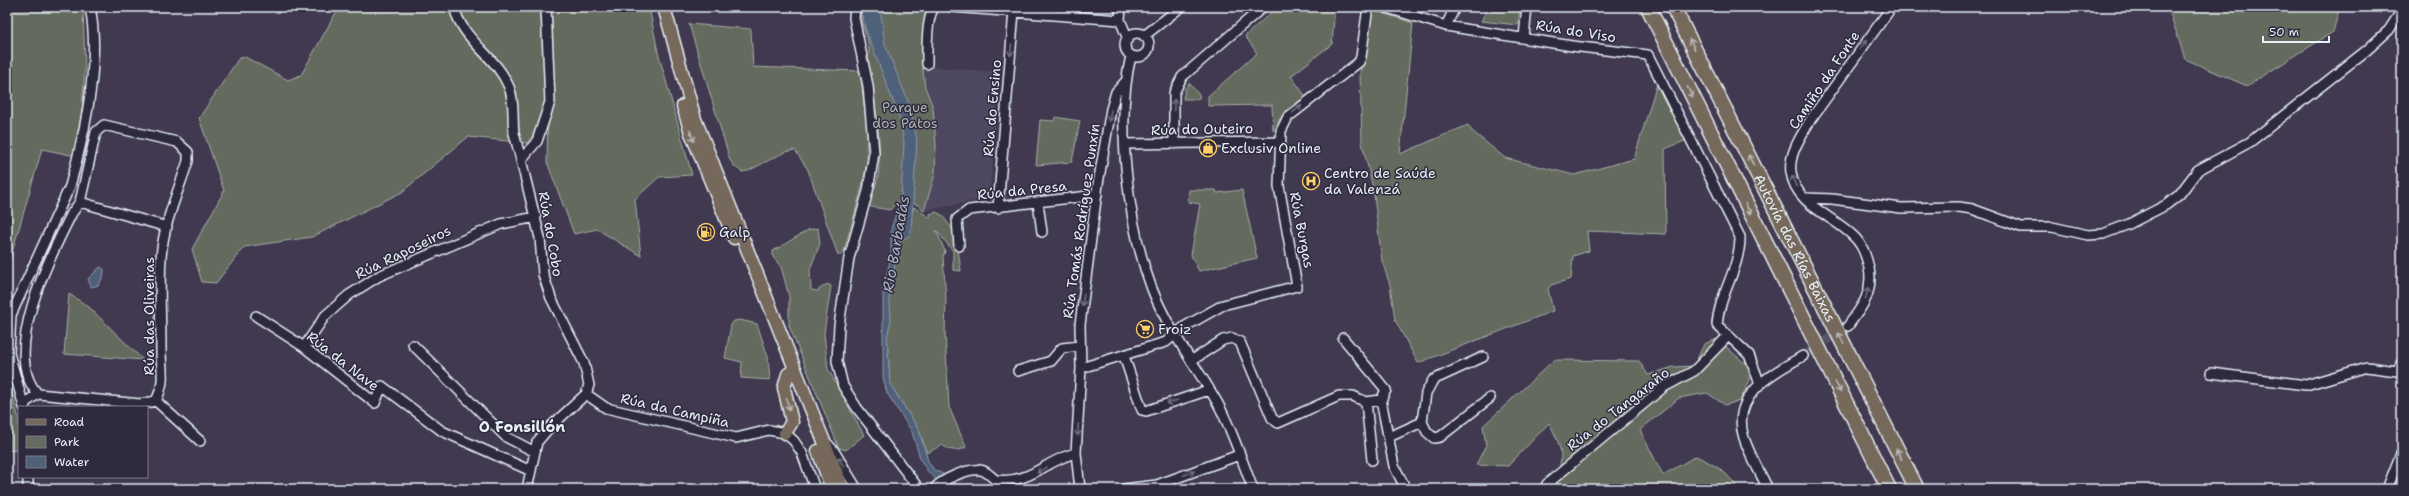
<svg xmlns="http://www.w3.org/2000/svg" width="2409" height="496" viewBox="0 0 2409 496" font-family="'Shantell Sans',sans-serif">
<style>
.built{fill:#4e465e}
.green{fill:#656b5e;stroke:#a6aeab}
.water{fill:#50617a;stroke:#8d9bac}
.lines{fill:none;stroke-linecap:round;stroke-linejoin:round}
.minor-tunnel{stroke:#595568;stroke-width:9;stroke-dasharray:9 4.5;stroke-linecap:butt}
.minor-casing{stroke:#e8f1f8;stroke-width:12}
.major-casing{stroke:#e8f1f8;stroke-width:15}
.highway-casing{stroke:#e8f1f8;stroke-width:17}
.minor{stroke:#2f2a3d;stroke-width:9}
.major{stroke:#76695c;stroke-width:12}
.highway{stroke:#76695c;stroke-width:14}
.oneway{stroke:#babbba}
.oneway2{stroke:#70707e}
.labels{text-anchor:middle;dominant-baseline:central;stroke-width:3;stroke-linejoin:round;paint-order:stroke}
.street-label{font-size:14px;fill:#e8f1f8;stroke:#2f2a3d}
.park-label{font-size:14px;fill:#adb5b3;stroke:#2f2a3d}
.poi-label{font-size:14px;fill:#e8f1f8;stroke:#2f2a3d;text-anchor:start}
.water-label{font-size:15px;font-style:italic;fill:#abb7c6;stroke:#2f2a3d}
.neighbourhood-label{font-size:15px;font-weight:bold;fill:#e8f1f8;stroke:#2f2a3d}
</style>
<rect width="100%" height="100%" fill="#40394f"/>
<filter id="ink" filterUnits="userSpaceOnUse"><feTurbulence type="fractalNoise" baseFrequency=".025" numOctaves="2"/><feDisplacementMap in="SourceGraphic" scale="8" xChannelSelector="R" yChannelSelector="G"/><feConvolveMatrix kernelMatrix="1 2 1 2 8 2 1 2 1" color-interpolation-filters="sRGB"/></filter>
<g filter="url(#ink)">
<path class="built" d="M923 66 1000 72 990 194 986 199 924 211 935 174 933 107 925 87Z"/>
<path class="green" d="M7 7H83L85 67 82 111 75 156 42 149 7 270Z
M339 7H540C544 50 557 108 527 143L468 137 402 192 312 237 244 247 216 283 202 282 192 249 224 191 199 118 239 58 245 57 288 80 301 75Z
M550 7H649L658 52 692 175 659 177 635 199 641 256 597 229 574 234 547 162Z
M861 7H926L922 61 925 87 933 107 936 145 935 174 924 211C918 202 909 202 898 201L890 210 866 206C871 196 876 188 878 176 883 137 873 95 868 57 873 41 857 24 861 7Z
M1277 7H1335L1332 44 1291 76 1306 97C1292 107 1279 115 1273 131L1272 105 1208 106V96L1257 53 1245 36Z
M1488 7H1520L1518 25 1481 21Z
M2168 7H2340L2333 32 2247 86 2185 59Z
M1373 10 1413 23 1400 154 1468 125 1472 131 1505 158 1574 175 1634 159 1658 80 1687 140 1665 149 1666 234 1587 231 1589 251 1573 256 1571 279 1551 285 1548 289 1553 311 1418 363 1395 320 1390 285 1382 261 1373 188 1362 143 1360 73Z
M689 24 751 29 753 67 860 71 868 137C865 144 868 154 867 162 862 192 852 221 844 251L841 255H838L834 244 808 170 795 150 785 152 748 171 742 172 734 166 730 160Z
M1189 83 1200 96 1198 99H1183L1185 89Z
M1055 117 1080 121 1072 162 1036 165 1040 120 1054 121Z
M1189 190H1216L1217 193 1242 190 1257 258 1199 271 1191 255 1200 204 1188 202Z
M914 207 930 218V214L936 212 942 215 956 234 961 271 953 270V251L936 230 945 251 943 257 946 299 945 333 949 407 966 447C958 452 950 451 942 445L927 453 919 430 890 384 887 337 889 291 894 270 898 243 911 232V215Z
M818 228 820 244 810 269 811 290 817 291 827 284 831 286 824 333 828 369 864 435 846 450 839 448 789 326V296L781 267 773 257V251L808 230Z
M69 294 89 307 143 360 64 354Z
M740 320 757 324 768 357 770 380 741 378 742 362 725 358 731 325 734 321Z
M1717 339 1748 366 1750 380 1740 401 1725 405 1707 393 1679 398 1640 430 1663 475 1696 456C1715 465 1727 471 1738 489H1553C1563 459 1565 452 1549 423L1508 466 1476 465 1486 445 1483 426 1554 360 1639 361 1648 375 1673 367 1694 366 1704 344Z
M7 374 19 419V450L7 451Z"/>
<path class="water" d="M862 7H880L885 44 909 104 917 140 911 232 910 235 898 243 894 270 889 291 891 320 887 337 890 384 919 430 928 461 934 470 954 479 958 489H947L929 473 921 461 912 432 887 393 883 378V288L891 257V229L901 198 904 143 900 119 866 31 861 13Z
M100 267 104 269V274L99 285 91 287 88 279Z"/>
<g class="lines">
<path class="minor-tunnel" d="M1803 356 1842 330"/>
<g class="minor-casing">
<path id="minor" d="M454 7C463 42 496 55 509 87 515 102 512 117 514 133 516 142 519 151 521 160
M855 7 854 18 868 86 874 153 868 191 849 258 839 326 837 361 843 386 857 408 919 489
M951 7 1120 20
M1121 7 1120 20 1128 39
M1384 7 1446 26 1572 46 1648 55 1740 237C1740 269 1719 294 1717 325L1749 355 1760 384
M1446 26 1455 7
M1125 45a12 12 0 1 1 24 0a12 12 0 1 1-24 0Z
M1144 36 1181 7
M1524 37 1527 7
M1131 56C1115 121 1128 226 1152 289 1168 330 1195 364 1217 402 1232 429 1242 461 1253 489
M927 64C927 52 926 15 935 7
M1125 144 1280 142
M1174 144V93L1182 77 1263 7
M1806 198 1832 199 1901 208 1959 207 1972 209 2021 227H2052L2088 235 2103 234 2129 224 2166 205 2179 195 2198 170 2250 142 2367 50 2389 30 2402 10
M80 202 167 227
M1038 203 1042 232
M998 208 1014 11
M959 246 957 219 969 210 1097 195
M256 316 304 347 375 403 382 386 442 431 531 471
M1848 326C1854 317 1862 308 1866 298 1870 288 1871 278 1869 268 1866 255 1862 243 1851 234 1831 215 1795 204 1791 172 1788 154 1803 133 1811 119L1888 12 1889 7
M1343 338 1386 390 1381 400
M413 345 506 437 535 452
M304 347 325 316 349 295 379 276 501 224 536 217
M1124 356 1142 410 1146 411 1209 390
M1191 361 1223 340 1232 338 1240 342 1272 418 1278 423 1339 396H1353L1366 402 1381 400 1394 466 1406 489
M1081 368 1166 342 1184 327 1223 305 1297 286 1279 186 1281 131 1288 117 1359 62 1361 57 1368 7
M1018 371 1051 361 1062 348 1080 346
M2211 373 2306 385 2367 367 2397 371 2402 362
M38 394C0 354 50 256 72 213L80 202 96 132 104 125 177 142 188 152V161C178 192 163 225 161 258 159 289 161 320 161 350 161 371 166 380 156 401
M586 394 606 408 736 438 769 430 785 433 794 441 802 453 815 489
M1366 402 1372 460
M24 407 9 353 11 315 70 186C85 133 101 62 90 7
M24 407 26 402 38 394 140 404 156 401 200 441
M1422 422 1427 432 1434 438 1440 437 1490 398
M1389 437 1422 422 1426 393 1433 380 1483 357
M826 442 834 451 857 489
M28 477V489
M527 489 537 442 548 429 586 394 589 385 584 363 551 298 543 274 540 238 521 160 537 141 550 102 546 7
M934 489C941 480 968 468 980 470 986 470 991 477 996 480 1032 484 1045 460 1076 453
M1080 489 1076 453 1081 368 1080 325 1098 184 1111 109 1116 92 1125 82
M1124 489 1157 485 1239 455
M1545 489 1547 484 1664 387 1694 371 1727 337
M1768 489C1760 472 1750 456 1744 438 1730 395 1772 374 1803 356
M2387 489 2402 451"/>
</g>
<g class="major-casing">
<path id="major" d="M664 7 695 119 843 489
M683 106 691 133 734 238
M785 433 792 422 784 388 788 374
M818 451 832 489"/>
</g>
<g class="highway-casing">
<g id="highway">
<path d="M1648 7 1889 489"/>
<path id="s1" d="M1673 7 1917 489"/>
</g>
</g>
<use href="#minor" class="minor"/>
<use href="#major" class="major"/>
<use href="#highway" class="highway"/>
</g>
<defs><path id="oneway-shaft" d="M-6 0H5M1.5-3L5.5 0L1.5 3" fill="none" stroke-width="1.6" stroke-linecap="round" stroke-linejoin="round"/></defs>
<g class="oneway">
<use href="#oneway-shaft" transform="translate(1692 44) rotate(-117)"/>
<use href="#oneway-shaft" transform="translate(1690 92) rotate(63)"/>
<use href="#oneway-shaft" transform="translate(692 136) rotate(70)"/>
<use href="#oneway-shaft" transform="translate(1751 160) rotate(-117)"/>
<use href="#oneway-shaft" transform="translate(1748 209) rotate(63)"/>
<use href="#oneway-shaft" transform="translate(1841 338) rotate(-117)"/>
<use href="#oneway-shaft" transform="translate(1838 387) rotate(63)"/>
<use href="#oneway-shaft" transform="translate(788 404) rotate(76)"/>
<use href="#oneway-shaft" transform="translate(1899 454) rotate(-117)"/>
</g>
<g class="oneway2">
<use href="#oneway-shaft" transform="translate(1863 45) rotate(-53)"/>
<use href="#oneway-shaft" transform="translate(1011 50) rotate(95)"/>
<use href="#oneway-shaft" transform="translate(1174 105) rotate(-89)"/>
<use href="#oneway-shaft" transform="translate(1297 109) rotate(-39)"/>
<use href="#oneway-shaft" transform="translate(1110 116) rotate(100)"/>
<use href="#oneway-shaft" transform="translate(1794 181) rotate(-110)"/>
<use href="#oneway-shaft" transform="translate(1867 293) rotate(-74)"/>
<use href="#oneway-shaft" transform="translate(1083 300) rotate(97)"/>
<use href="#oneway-shaft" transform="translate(1172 402) rotate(161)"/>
<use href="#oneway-shaft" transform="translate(1078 430) rotate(93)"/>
<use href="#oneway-shaft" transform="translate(841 462) rotate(-120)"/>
<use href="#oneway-shaft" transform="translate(1042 470) rotate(148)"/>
<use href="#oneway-shaft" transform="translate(1189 473) rotate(-21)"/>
</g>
</g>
<defs>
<g id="shop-ring" transform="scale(0.9)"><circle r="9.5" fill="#2f2a3d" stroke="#ffd166" stroke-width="1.5"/><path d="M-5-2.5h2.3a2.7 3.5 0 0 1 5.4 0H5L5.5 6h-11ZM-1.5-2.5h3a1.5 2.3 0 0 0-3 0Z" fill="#ffd166"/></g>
<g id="hospital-ring" transform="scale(0.9)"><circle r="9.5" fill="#2f2a3d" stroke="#ffd166" stroke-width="1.5"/><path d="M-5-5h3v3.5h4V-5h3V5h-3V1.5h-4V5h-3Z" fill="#ffd166"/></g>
<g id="fuel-ring" transform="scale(0.9)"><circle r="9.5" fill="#2f2a3d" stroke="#ffd166" stroke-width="1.5"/><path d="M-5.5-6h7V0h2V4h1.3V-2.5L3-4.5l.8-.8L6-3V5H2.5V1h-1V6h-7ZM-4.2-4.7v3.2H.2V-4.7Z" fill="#ffd166"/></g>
<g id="supermarket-ring" transform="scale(0.9)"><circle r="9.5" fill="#2f2a3d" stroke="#ffd166" stroke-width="1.5"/><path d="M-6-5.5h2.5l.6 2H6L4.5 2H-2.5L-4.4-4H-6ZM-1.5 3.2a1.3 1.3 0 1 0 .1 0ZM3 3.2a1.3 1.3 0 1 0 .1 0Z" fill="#ffd166"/></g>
</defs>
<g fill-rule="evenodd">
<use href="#shop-ring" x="1208" y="148"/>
<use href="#hospital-ring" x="1311" y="181"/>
<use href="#fuel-ring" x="706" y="232"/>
<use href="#supermarket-ring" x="1145" y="329"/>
</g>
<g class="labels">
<g class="street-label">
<text transform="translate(1576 31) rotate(9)">Rúa do Viso</text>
<text transform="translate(1824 80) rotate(-56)">Camiño da Fonte</text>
<text transform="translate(992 108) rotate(-85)">Rúa do Ensino</text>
<text transform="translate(1202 129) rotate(-1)">Rúa do Outeiro</text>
<text transform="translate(1022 190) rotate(-6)">Rúa da Presa</text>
<text transform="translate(1081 221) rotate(-82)">Rúa Tomás Rodríguez Punxín</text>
<text transform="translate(1302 230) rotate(79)">Rúa Burgas</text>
<text transform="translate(551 234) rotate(80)">Rúa do Cobo</text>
<text stroke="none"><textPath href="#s1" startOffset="270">Autovía das Rías Baixas</textPath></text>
<text transform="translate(403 252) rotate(-26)">Rúa Raposeiros</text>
<text transform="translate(149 316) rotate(-90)">Rúa das Oliveiras</text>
<text transform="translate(343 361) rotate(38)">Rúa da Nave</text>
<text transform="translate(1618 409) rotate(-38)">Rúa do Tangaraño</text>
<text transform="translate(675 410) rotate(13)">Rúa da Campiña</text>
</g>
<g class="park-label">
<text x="905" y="107">Parque<tspan x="905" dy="16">dos Patos</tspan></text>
</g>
<g class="poi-label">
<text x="1221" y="148">Exclusiv Online</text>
<text x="1324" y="173">Centro de Saúde<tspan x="1324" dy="16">da Valenzá</tspan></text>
<text x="719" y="232">Galp</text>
<text x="1158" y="329">Froiz</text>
</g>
<g class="water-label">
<text transform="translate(896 244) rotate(-80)">Rio Barbadás</text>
</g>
<g class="neighbourhood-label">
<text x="522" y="427">O Fonsillón</text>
</g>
</g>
<rect width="2409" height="496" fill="none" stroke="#2f2a3d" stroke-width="24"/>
<rect x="12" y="12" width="2385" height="472" fill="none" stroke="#e8f1f8" stroke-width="1.5" filter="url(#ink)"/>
<rect x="18" y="406" width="130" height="72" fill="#2f2a3d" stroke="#797a88"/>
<rect x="26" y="419" width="20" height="6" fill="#76695c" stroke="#797a88"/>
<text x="54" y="426" font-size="12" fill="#e8f1f8">Road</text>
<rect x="26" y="436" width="20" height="12" fill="#656b5e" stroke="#797a88"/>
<text x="54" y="446" font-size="12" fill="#e8f1f8">Park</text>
<rect x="26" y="456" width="20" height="12" fill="#50617a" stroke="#797a88"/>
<text x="54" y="466" font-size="12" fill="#e8f1f8">Water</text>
<path d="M2263 36v6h66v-6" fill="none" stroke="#e8f1f8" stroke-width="2"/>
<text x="2269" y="36" font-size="12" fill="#e8f1f8" stroke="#2f2a3d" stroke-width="3" paint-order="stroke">50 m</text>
</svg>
